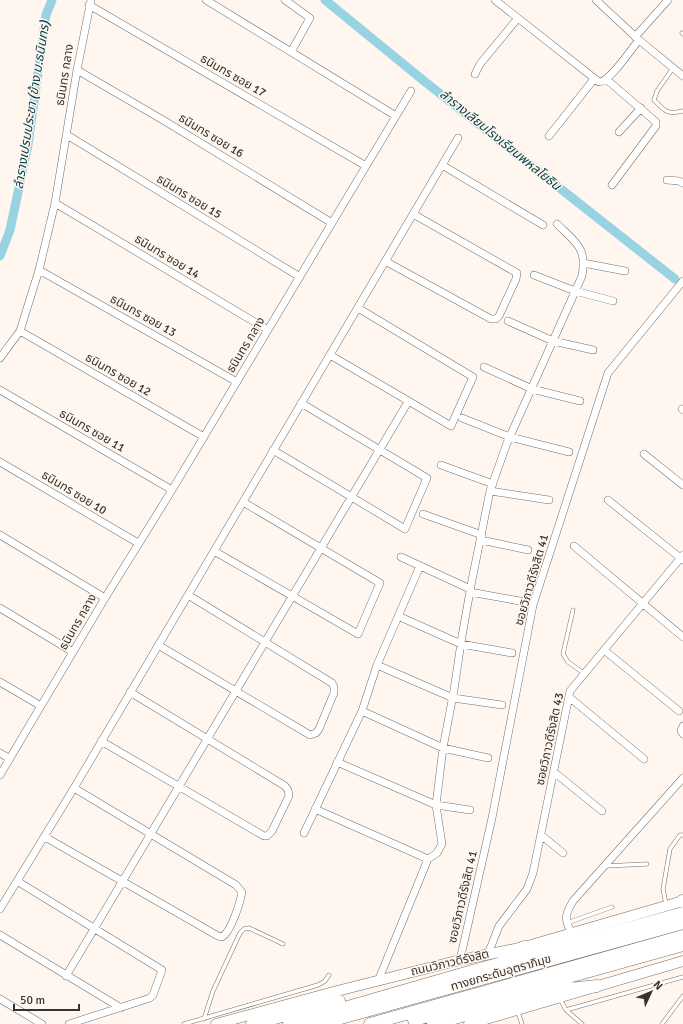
<svg xmlns="http://www.w3.org/2000/svg" width="683" height="1024" viewBox="0 0 683 1024" font-family="Signika,'Noto Sans Thai',sans-serif">
<style>
.lines{fill:none;stroke-linecap:round;stroke-linejoin:round}
.canal{stroke:#97d3e2;stroke-width:9}
.lane-casing{stroke:#766e65;stroke-width:4.5}
.street-casing{stroke:#766e65;stroke-width:8}
.secondary-casing{stroke:#766e65;stroke-width:11}
.highway-casing{stroke:#766e65;stroke-width:13}
.lane{stroke:#fff;stroke-width:3.5}
.street{stroke:#fff;stroke-width:7}
.secondary{stroke:#fff;stroke-width:10}
.highway{stroke:#fff;stroke-width:12}
.labels{text-anchor:middle;dominant-baseline:central;stroke-width:3;stroke-linejoin:round;paint-order:stroke}
.street-label{font-size:12px;fill:#36322f;stroke:#fff7ef}
.water-label{font-size:13px;font-style:italic;fill:#063e49;stroke:#fff7ef}
</style>
<rect width="100%" height="100%" fill="#fff7ef"/>
<g class="lines">
<path class="canal" d="M325 0 424 81 675 279
M0 256 10 230 28 145 46 15 52 0"/>
<g class="lane-casing">
<path id="lane" d="M682 33 683 34
M673 68 657 91 654 100C665 111 667 115 683 111
M573 610 563 654 568 662 585 674
M605 866 647 864
M666 904 663 889 670 849 680 835H683
M567 923 612 907
M560 999 566 1010 683 977
M566 1010 582 1024
M518 1012 522 1024
M204 1019 213 991 240 933 244 929 249 928 283 944
M184 1024 318 985 325 981 329 975
M662 1024 683 996"/>
</g>
<g class="street-casing">
<path id="street" d="M206 0 396 116
M285 0 310 18 291 52
M495 0 599 82C610 82 631 49 639 40
M596 0 639 40 683 76
M89 5 366 166
M635 37 668 0
M77 70 163 120 332 223
M475 74 480 64 518 18
M606 79 656 122V126L612 185
M619 132 641 108
M67 135 300 277
M549 136 594 79
M442 165 543 225
M667 180 679 181 683 183
M55 203 268 330
M385 261 491 319H496L499 316 516 279 517 273 413 214
M583 263 625 271
M39 270 237 382
M534 275 575 291 613 301
M508 321 553 341 593 350
M20 331 204 437
M330 355 451 426 473 377 358 308
M0 358 20 331 39 270 55 203 77 70 91 0
M484 367 532 389 580 401
M0 390 172 490
M682 409 683 410
M462 418 510 437 569 452
M273 450 405 529 427 478 301 403
M644 454 683 485
M0 462 138 543
M441 465 493 484
M490 491 549 500
M608 500 683 560
M423 514 482 535
M0 535 105 598
M481 540 528 550
M574 546 683 637
M214 551 358 634 380 583 243 502
M401 557 470 589
M470 592 525 602
M0 608 73 652
M398 616 461 644 512 653
M158 645 310 735 316 733 319 729 334 693V687L332 683 188 595
M604 650 679 711
M377 665 453 698 502 705
M0 682 41 706
M569 697 644 759
M362 711 443 748 488 758
M683 726 681 731 683 734
M101 741 264 836H267L272 831 289 796 288 790 285 786 130 692
M0 753 10 759
M337 762 436 805 470 810
M554 772 602 811
M0 775 105 598 172 490 411 91
M315 809 428 859
M304 833 362 711 377 665 420 566
M541 835 563 853
M45 837 218 936 222 937C231 932 240 903 242 892L236 885 74 788
M17 881 162 970 153 995 150 998 69 1024
M0 909 74 788 458 138
M571 932C564 918 565 915 573 901L683 778
M0 935 121 1008
M488 954 499 926 527 889 533 873 570 691 683 555
M460 960 492 818 533 605 608 373 683 281
M66 976 408 402
M378 981 428 859 437 853 442 844 436 805 443 748 454 690 462 636 472 580 490 491 507 443 582 276C587 247 576 243 557 224
M0 999 42 1024"/>
</g>
<g class="secondary-casing">
<path id="secondary" d="M216 1024 337 991 460 960 524 947 683 901
M469 1024 683 961"/>
</g>
<g class="highway-casing">
<path id="highway" d="M682 901H683
M504 957 524 947
M559 990 597 986
M414 1020 683 945
M252 1024 339 1001
M289 1024 476 970 683 913
M319 1024 683 923
M370 1024 683 936
M433 1024 550 991 567 985"/>
</g>
<use href="#lane" class="lane"/>
<use href="#street" class="street"/>
<use href="#secondary" class="secondary"/>
<use href="#highway" class="highway"/>
</g>
<g class="labels">
<g class="street-label">
<text transform="translate(65 75) rotate(-81)">ธนินทร กลาง</text>
<text transform="translate(233 76) rotate(30)">ธนินทร ซอย 17</text>
<text transform="translate(211 136) rotate(31)">ธนินทร ซอย 16</text>
<text transform="translate(189 197) rotate(31)">ธนินทร ซอย 15</text>
<text transform="translate(167 257) rotate(31)">ธนินทร ซอย 14</text>
<text transform="translate(143 316) rotate(29)">ธนินทร ซอย 13</text>
<text transform="translate(246 345) rotate(-59)">ธนินทร กลาง</text>
<text transform="translate(118 375) rotate(30)">ธนินทร ซอย 12</text>
<text transform="translate(92 431) rotate(30)">ธนินทร ซอย 11</text>
<text transform="translate(74 493) rotate(31)">ธนินทร ซอย 10</text>
<text transform="translate(532 580) rotate(-74)">ซอยวิภาวดีรังสิต 41</text>
<text transform="translate(78 622) rotate(-60)">ธนินทร กลาง</text>
<text transform="translate(550 739) rotate(-78)">ซอยวิภาวดีรังสิต 43</text>
<text transform="translate(463 897) rotate(-77)">ซอยวิภาวดีรังสิต 41</text>
<text transform="translate(450 963) rotate(-13)">ถนนวิภาวดีรังสิต</text>
<text transform="translate(501 973) rotate(-16)">ทางยกระดับอุตราภิมุข</text>
</g>
<g class="water-label">
<text transform="translate(32 105) rotate(-81)">ลำรางเปรมประชา (ข้าง ม.ธนินทร)</text>
<text transform="translate(500 140) rotate(39)">ลำรางเลียบโรงเรียนพหลโยธิน</text>
</g>
</g>
<g transform="translate(651 992) rotate(46)" stroke="#fff7ef" stroke-width="3" paint-order="stroke">
<path d="M0-3L7 15L0 10L-7 15Z" fill="#36322f"/>
<text y="-6" font-size="11" font-weight="bold" text-anchor="middle" fill="#36322f">N</text>
</g>
<path d="M14 1004v6h65v-6" fill="none" stroke="#36322f" stroke-width="2"/>
<text x="20" y="1004" font-size="12" fill="#36322f" stroke="#fff7ef" stroke-width="3" paint-order="stroke">50 m</text>
</svg>
